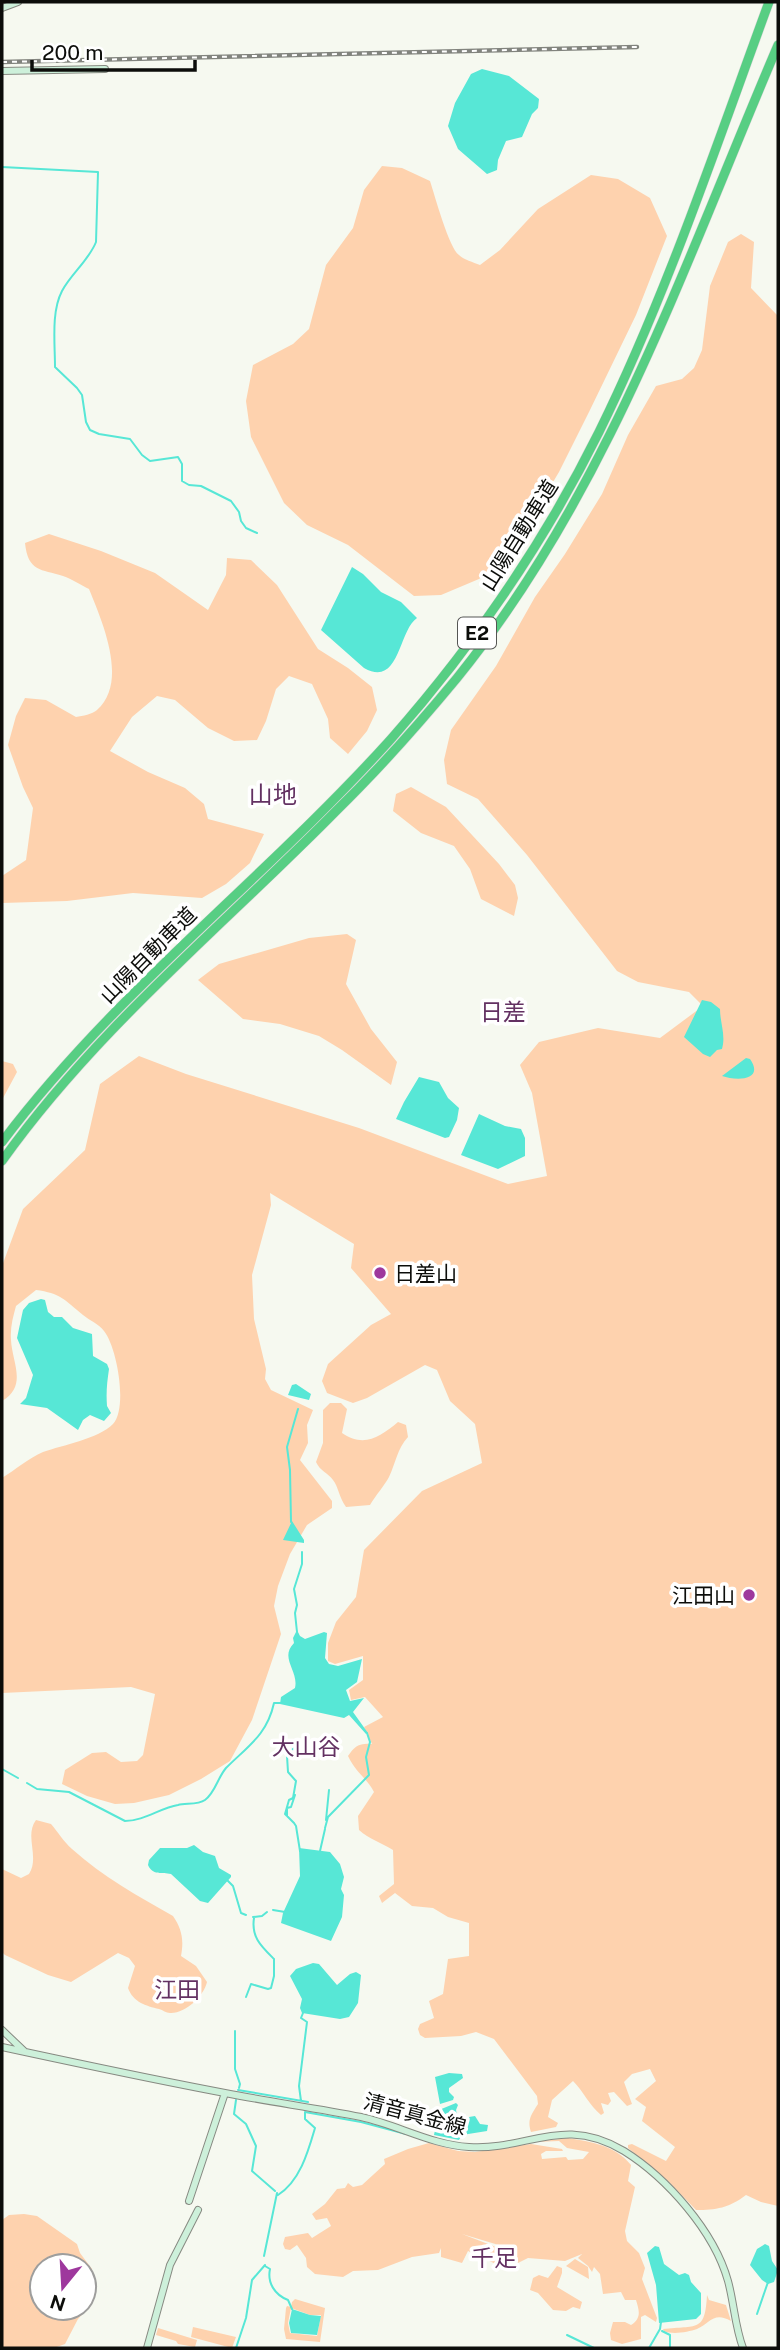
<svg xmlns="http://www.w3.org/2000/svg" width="780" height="2350" viewBox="0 0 780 2350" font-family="'Public Sans','Noto Sans JP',sans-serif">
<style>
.green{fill:#fed2ae;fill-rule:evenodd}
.water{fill:#57e7d6}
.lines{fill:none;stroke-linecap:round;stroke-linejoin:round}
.stream{stroke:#57e7d6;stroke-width:2}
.secondary-casing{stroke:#878a82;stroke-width:8}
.highway-casing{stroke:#d8d8d8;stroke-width:10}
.secondary{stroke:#cdf0da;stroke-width:6}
.highway{stroke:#57ce83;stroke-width:9}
.rail-casing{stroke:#82847e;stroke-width:4.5}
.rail{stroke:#fff;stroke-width:2;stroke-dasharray:5;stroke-linecap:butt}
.poi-dot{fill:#9e389d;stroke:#fff;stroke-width:2.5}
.labels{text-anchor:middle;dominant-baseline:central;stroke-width:7;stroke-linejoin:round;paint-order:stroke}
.shield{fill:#fff;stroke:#555654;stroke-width:2}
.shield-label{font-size:19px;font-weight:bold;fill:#0c0d0a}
.street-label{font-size:21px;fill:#0c0d0a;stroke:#fff}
.poi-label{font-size:21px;fill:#0c0d0a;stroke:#fff;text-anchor:start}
.neighbourhood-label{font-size:23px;fill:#633162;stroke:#fff}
.quarter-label{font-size:24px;fill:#633162;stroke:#fff}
</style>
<rect width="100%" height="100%" fill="#f6f9f0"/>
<path class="green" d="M382 166 402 168 430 181C435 196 449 248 459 255 464 260 473 262 480 265L500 250 538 209 591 175 618 179 650 198 667 236 636 315 589 412 559 472 509 556 479 579 441 595 414 596 348 545 307 525 284 503 251 437 246 401 253 365 293 344 309 329 326 265 353 228 364 190Z
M741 234 754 242 751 288 778 316V2206L761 2202 746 2195C729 2208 716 2210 696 2210L669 2182 628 2148V2145L632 2144 666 2161 675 2147 642 2121 646 2107 635 2099 656 2081 650 2069 632 2074 624 2082 632 2104 627 2106 614 2092 608 2093 611 2101 608 2105 601 2103 604 2113 601 2115C589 2105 584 2092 573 2081L552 2100 548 2117 558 2123 556 2127 531 2132C527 2120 531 2115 538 2104L537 2096 494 2039 476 2032 461 2036 425 2038 420 2035 418 2029 420 2024 434 2018 429 2001 443 1994 448 1959 469 1956V1923L448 1917 433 1908 412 1906 395 1893 382 1903 379 1896 394 1884 393 1850C382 1843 369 1839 359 1830L358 1816 374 1792C367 1778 356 1773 348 1756 355 1746 359 1743 372 1744L364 1727 383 1717 365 1697 351 1700 349 1690 363 1680V1656L335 1664 328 1661V1643L336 1622 356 1597 364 1550 422 1491 482 1463 475 1424 450 1401 437 1370 425 1365 367 1398 353 1403 327 1393 322 1381 328 1364 371 1325 391 1314 351 1268 354 1244 270 1193 271 1205 252 1275 254 1319 266 1369 265 1379 271 1390 313 1410 307 1425 308 1443 300 1460 332 1501V1508L307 1525 290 1554 278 1586 274 1606 281 1634 252 1720 230 1761 201 1779 169 1795 134 1803 115 1804 87 1796 62 1784 65 1770 92 1753 106 1752 121 1762 137 1761 143 1755 155 1694 131 1687 2 1693V1478C15 1470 29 1458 43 1452 63 1445 98 1439 113 1424 128 1408 117 1347 104 1331 99 1324 89 1320 83 1315 65 1300 60 1293 36 1290L16 1306C13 1317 10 1328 11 1340 12 1362 28 1386 2 1401V1266L23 1209 85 1150 100 1084 139 1056 186 1074 359 1128 508 1184 547 1176 532 1093 520 1065 539 1042 598 1028 660 1038 703 1006 689 992 638 982 617 971 527 855 478 799 447 784 444 760 451 730 496 666 535 597 565 554 602 494 628 435 656 386 682 379 694 368 702 350 710 286 728 242Z
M49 534 101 551 155 573 208 610 226 575 227 558 251 560 277 585 318 649 348 668 372 687 377 710 367 731 348 754 330 738 328 719 312 684 289 676 276 689 266 721 257 740 234 741 208 728 175 700 157 696 132 717 110 751 148 772 185 788 204 804 208 819 264 834 250 863 226 884 202 898 133 893 67 901 2 903V876L26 860 33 808 23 787 8 745 16 716 25 698 46 700 76 717C83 716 92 714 97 710 129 682 102 621 89 589 81 585 72 579 63 576 41 569 28 572 25 543Z
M411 787 446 807 499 864 515 885 518 898 514 916 481 899 470 869 454 846 421 833 393 811 396 794Z
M347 934 356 940 346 984 371 1029 397 1062 391 1085 342 1050 319 1036 280 1024 243 1019 198 980 219 964 309 938Z
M2 1061 13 1064 17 1072 2 1100Z
M330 1403H341L347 1409 342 1433C364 1448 380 1437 398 1422L406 1425 408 1437C397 1449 396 1462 389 1477 384 1486 376 1495 370 1505L346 1507C339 1497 338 1486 333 1480 328 1473 320 1471 316 1462L323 1443V1410Z
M36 1820 51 1824C58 1832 63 1841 72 1849 103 1877 138 1896 173 1916 182 1929 184 1940 181 1956L196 1966 207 1982C204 1996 185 2014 170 2013 166 2013 163 2010 159 2009 146 2006 133 2002 128 1988L135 1966 129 1958 118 1953 71 1982 48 1975 5 1955 2 1952V1869L21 1878 29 1874C40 1857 24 1836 36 1820Z
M568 2138C591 2142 615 2145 631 2165L628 2181 635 2187 625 2231 627 2241 639 2253 645 2268 642 2279 657 2318 656 2322 645 2315 641 2317V2339L622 2344 611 2340 610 2333 613 2322H625L631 2325C642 2318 639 2310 636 2300H625L621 2292 603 2294 600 2274 594 2267 592 2272 588 2266 578 2258 582 2254 565 2261 528 2258 506 2269 501 2266 502 2246 462 2234 496 2247 500 2251 498 2265 468 2251 462 2263 441 2257V2248L439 2253 412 2257 378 2270 353 2271 343 2277 315 2274 307 2267 306 2258 297 2245 290 2250 285 2249 283 2244 285 2237 308 2233 312 2238 331 2226 327 2218 316 2220 312 2214 325 2204 337 2189 345 2188 348 2183 353 2187 362 2185 385 2164 384 2159 408 2149 429 2143 458 2151 475 2152 531 2144 562 2149 563 2151H546L541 2154 542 2159 566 2157 568 2160 583 2159 589 2152 567 2148 559 2141 535 2142Z
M24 2214 37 2216 77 2244 80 2253 92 2269 93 2282 87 2309 78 2319 65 2344 54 2348H2V2220L9 2215ZM42 2266H84V2308H42Z
M575 2259 588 2267 589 2279 566 2266Z
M557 2266 562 2268V2273L557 2287 582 2302 580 2309 573 2307 566 2311 553 2310 538 2293 530 2290 533 2278 539 2275 548 2278Z
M707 2295 709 2300 726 2305 731 2321C714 2311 710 2323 697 2329 688 2332 673 2335 664 2331L663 2329C697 2325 705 2333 707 2295Z
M295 2299 325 2308 320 2342 286 2339 284 2329 286 2308 287 2306 291 2307 292 2302ZM291 2308 310 2315H321L317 2336 290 2333 288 2323Z
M193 2327 236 2337 232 2348 191 2337Z
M158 2328 197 2340 195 2347 178 2344 176 2341 156 2335Z"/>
<path class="water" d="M482 69 509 76 539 99 538 108 532 114 522 137 506 141 498 160 497 170 487 174 458 149 448 126 455 103 471 74Z
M352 567 363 574 381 592 401 602 417 618C398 631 400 688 364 668L321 630Z
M702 1000 711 1002 720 1009C720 1023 726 1035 722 1049L717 1050 710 1057 703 1054 684 1037Z
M746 1058 750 1059C765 1081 736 1081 722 1076Z
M419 1077 439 1082 448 1098 459 1108 457 1120 449 1137 445 1138 396 1119 404 1102Z
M479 1114 505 1126 521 1129 525 1138V1156L498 1169 461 1155Z
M41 1299 45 1300 48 1312 54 1317H62L73 1328 92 1334 93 1356 107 1364 109 1369C107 1383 106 1392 107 1406L111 1413 104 1421 90 1415 83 1420 78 1430 47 1408 20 1404 26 1398 33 1375 17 1338 23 1310 29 1303Z
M296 1384 311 1394 309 1400 288 1395 292 1385Z
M292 1521 304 1540V1543L283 1540Z
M297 1630 300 1636 305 1639 324 1632 327 1633 325 1658 329 1664 338 1666 362 1659 357 1682 346 1690 350 1701 364 1698 353 1712 368 1733 366 1734 349 1715 344 1718 280 1704 281 1697 295 1688C299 1671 279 1658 294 1643L293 1638Z
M194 1845 203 1852 215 1856 219 1868 231 1875V1877L208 1903 200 1901 171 1874C162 1872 153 1876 148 1865L149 1860 160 1848H187Z
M299 1848 330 1852 340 1864 344 1877 341 1889 344 1895 342 1917 331 1941 281 1923 283 1913 300 1876Z
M313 1963 319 1964 337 1985 350 1974 356 1972 361 1975 358 2003 349 2017 340 2019 302 2013 300 2008 302 1999 290 1976 296 1969Z
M449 2073 462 2074 463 2078 449 2088V2092L454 2097 453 2100 440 2104 435 2077Z
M456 2103 458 2105 456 2110 457 2115 463 2118 475 2116 480 2124 488 2125 487 2131 462 2135 459 2140 434 2135 439 2110Z
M765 2244 769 2246 772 2261 778 2270 774 2282 768 2284 762 2280 750 2265 757 2249Z
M655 2246 659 2247 664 2264 679 2275 685 2273 689 2275 691 2282 701 2293V2314L696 2319 659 2323 656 2285 647 2253Z
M292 2309 310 2315 321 2316 317 2335 291 2333 289 2323Z"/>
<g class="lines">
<path class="stream" d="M2 167 98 172 96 242C89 260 71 274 62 291 51 312 55 343 55 367L77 388 82 395 86 422 90 430 99 434 130 439 142 455 150 461 178 457 182 464V481L189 485 201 486 231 501 239 512 241 521 246 528 257 533
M291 1522 290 1470 287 1447 298 1409
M297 1632 295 1613 297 1605 294 1589 302 1564V1552
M2 1769 18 1778
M27 1783 37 1789 69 1792 125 1821C144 1821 160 1808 178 1805 186 1803 198 1805 205 1800 215 1793 218 1777 226 1768 248 1746 267 1735 274 1703H282
M287 1816V1808L291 1807 295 1795
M326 1820 329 1790
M294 1823 285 1814 289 1800 293 1798 296 1781 288 1772 287 1756 301 1740
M294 1823 296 1826 300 1851
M325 1828 328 1817 369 1775 366 1757 370 1742 367 1733
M320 1851 325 1829
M227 1880 233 1886 241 1913 246 1915
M273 1910 285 1912
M253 1917 262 1916 267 1912
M246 1997 251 1984 268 1989 271 1988 274 1976V1959C261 1946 251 1937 254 1918
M235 2031V2069L240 2084 239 2088
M238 2090 308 2102
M236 2100 234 2114 246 2124 256 2146 252 2171 275 2191
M301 2101 299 2086 307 2022 301 2018 303 2013
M278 2195C300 2181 308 2152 315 2128L305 2119V2112L361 2122 406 2134
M264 2256 277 2193
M265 2266 270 2269C267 2283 275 2295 288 2300L292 2309
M757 2314 768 2282
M662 2331 670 2335V2348
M567 2335 594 2348
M236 2348 246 2318 252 2280 265 2265
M649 2348 660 2329 661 2322"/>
<g class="secondary-casing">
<path id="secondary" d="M2 8 18 2
M2 71 105 69
M2 2030 24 2051
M2 2047C76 2063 151 2079 225 2093 271 2102 316 2108 361 2117 398 2125 432 2145 469 2147 527 2151 563 2114 624 2151 667 2178 714 2231 728 2281 734 2303 735 2327 743 2348
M189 2201 225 2093
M147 2348 170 2265 198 2210"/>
</g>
<g class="highway-casing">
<path id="highway" d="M2 1142C115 992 266 878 391 739 473 646 544 543 599 432 667 294 716 146 769 2
M2 1161C96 1029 223 926 336 811 379 769 419 724 457 678 608 492 685 262 778 45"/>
</g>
<use href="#secondary" class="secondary"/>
<use href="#highway" class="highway"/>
<g class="rail-casing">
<path id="rail" d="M2 62 637 47"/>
</g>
<use href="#rail" class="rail"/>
</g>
<g class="poi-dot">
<circle cx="380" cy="1273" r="7"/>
<circle cx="749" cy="1595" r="7"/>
</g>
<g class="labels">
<rect class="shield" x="458" y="617.5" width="38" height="31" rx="5"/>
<g class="shield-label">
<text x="477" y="633">E2</text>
</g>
<g class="street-label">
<text transform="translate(519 535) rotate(-58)">山陽自動車道</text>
<text transform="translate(148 955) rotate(-45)">山陽自動車道</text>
<text transform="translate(415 2114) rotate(15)">清音真金線</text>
</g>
<g class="poi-label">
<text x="394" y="1273">日差山</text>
<text x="735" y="1595" text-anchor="end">江田山</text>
</g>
<g class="neighbourhood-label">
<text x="503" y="1011">日差</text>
<text x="306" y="1746">大山谷</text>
<text x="177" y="1989">江田</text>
<text x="494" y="2257">千足</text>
</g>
<g class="quarter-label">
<text x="273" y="794">山地</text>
</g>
</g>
<rect width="780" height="2350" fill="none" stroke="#0c0d0a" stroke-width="7"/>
<g transform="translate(63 2287) rotate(198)"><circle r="33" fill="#ffffff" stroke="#9e9e9d" stroke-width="2"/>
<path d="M0-5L12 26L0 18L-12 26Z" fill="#9e389d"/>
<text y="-10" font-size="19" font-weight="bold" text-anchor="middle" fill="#0c0d0a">N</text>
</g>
<path d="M32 60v10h163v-10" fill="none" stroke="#0c0d0a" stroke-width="3.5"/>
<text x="42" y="60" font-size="21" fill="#0c0d0a" stroke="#ffffff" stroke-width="5" paint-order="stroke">200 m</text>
</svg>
